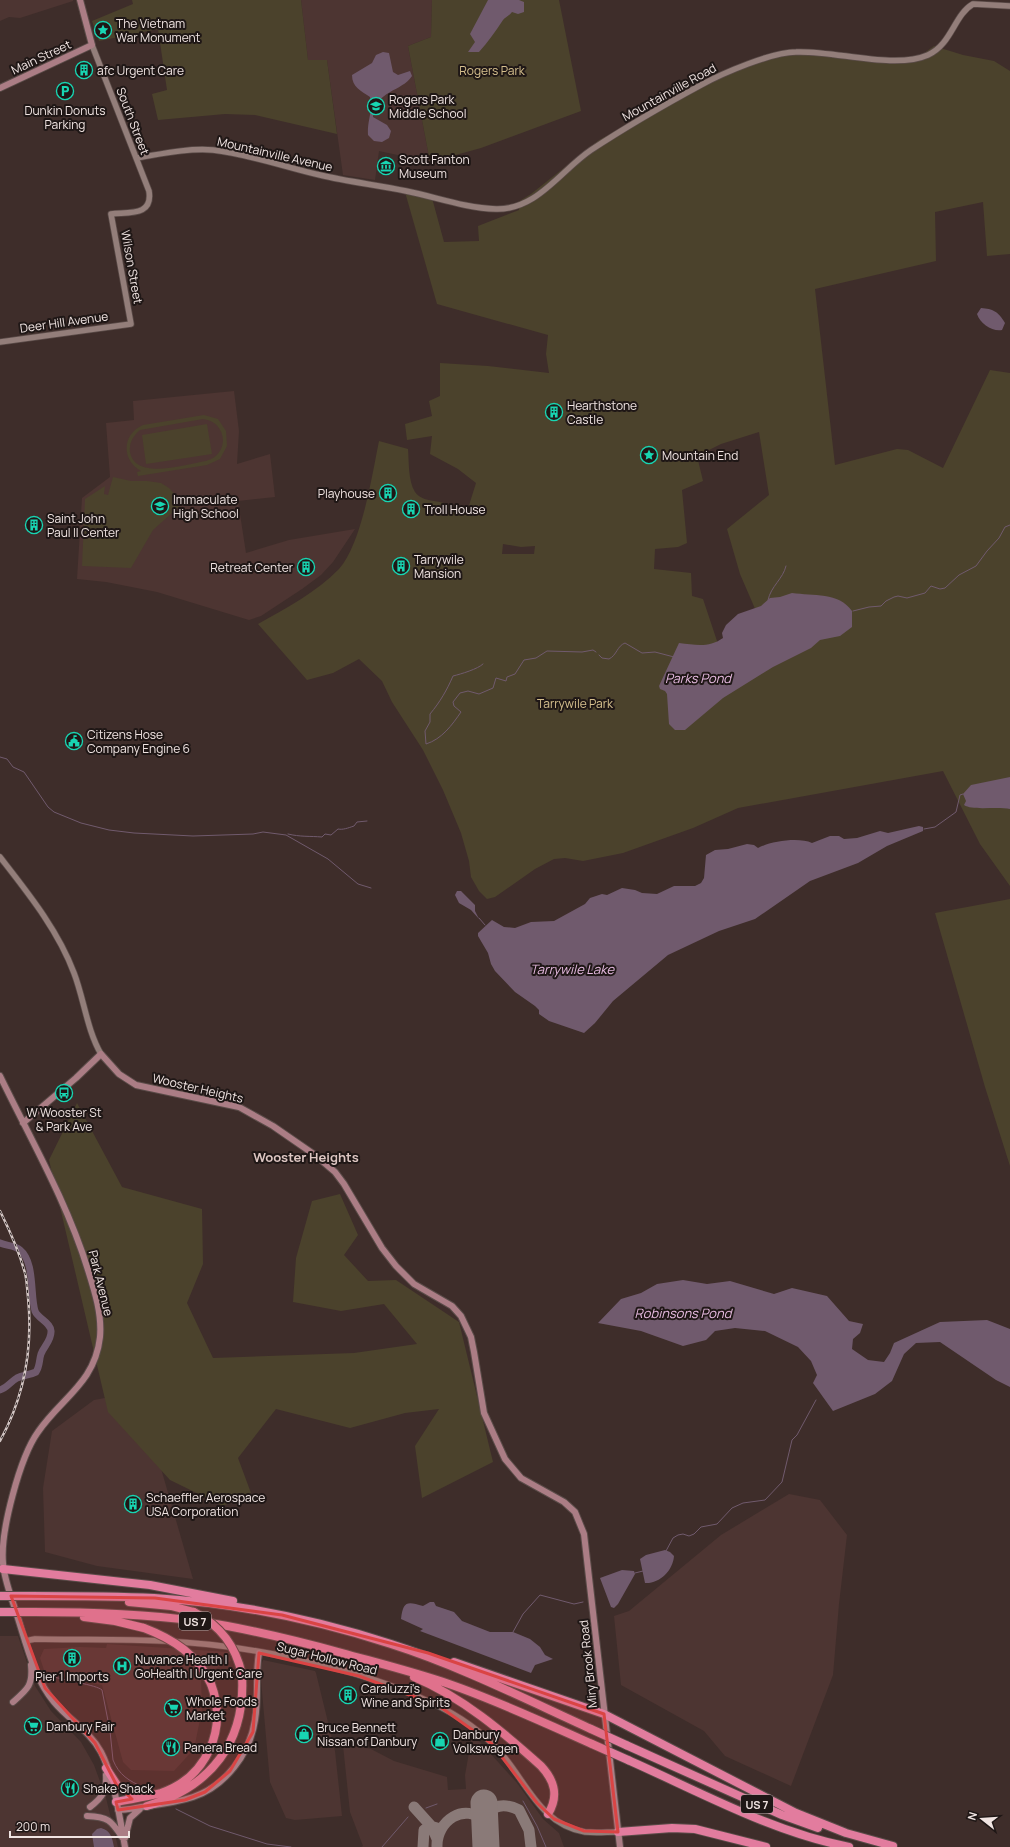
<svg xmlns="http://www.w3.org/2000/svg" width="1010" height="1847" viewBox="0 0 1010 1847" font-family="Manrope,sans-serif">
<style>
.built{fill:#4d3532}
.green{fill:#4b422c;fill-rule:evenodd}
.water{fill:#705a6d}
.lines{fill:none;stroke-linecap:round;stroke-linejoin:round}
.stream{stroke:#705a6d;stroke-width:1}
.river{stroke:#705a6d;stroke-width:7}
.taxiway{stroke:#8a7a78;stroke-width:11}
.runway{stroke:#8a7a78;stroke-width:27}
.tertiary-casing{stroke:#5a4b48;stroke-width:7}
.secondary-casing{stroke:#5a4b48;stroke-width:8}
.motorway-casing{stroke:#5a4b48;stroke-width:10}
.tertiary{stroke:#937e7a;stroke-width:5.5}
.secondary{stroke:#ab7d85;stroke-width:6}
.motorway{stroke:#e27c9e;stroke-width:8}
.rail-casing{stroke:#d5c8c6;stroke-width:2.5}
.rail{stroke:#1f1716;stroke-width:1;stroke-dasharray:3;stroke-linecap:butt}
.motorway-bridge-casing{stroke:#5a4b48;stroke-width:10;stroke-linecap:butt}
.motorway-bridge{stroke:#e27c9e;stroke-width:8}
.marked{fill:#da4444;fill-opacity:0.2;stroke:#da4444;stroke-width:3;stroke-linejoin:round}
.labels{text-anchor:middle;dominant-baseline:central;stroke-width:4;stroke-linejoin:round;paint-order:stroke}
.shield{fill:#1f1716;stroke:#b1a6a5;stroke-width:1}
.shield-label{font-size:11px;font-weight:bold;fill:#f0e4e2}
.poi-label{font-size:12px;fill:#f0e4e2;stroke:#1f1716;text-anchor:start}
.street-label{font-size:12px;fill:#f0e4e2;stroke:#1f1716}
.park-label{font-size:12px;fill:#d6c08e;stroke:#1f1716}
.water-label{font-size:13px;font-style:italic;fill:#e6bae0;stroke:#1f1716}
.neighbourhood-label{font-size:13px;font-weight:bold;fill:#ddc6c2;stroke:#1f1716}
</style>
<rect width="100%" height="100%" fill="#3e2d2a"/>
<path class="built" d="M0 0H73V1L20 18 9 17 0 21Z
M301 0H432L431 37 408 46 430 162 379 151 375 180 343 175 327 60H308Z
M234 391 239 431 237 464 270 454 275 497 238 501 246 553 289 540 355 529 333 562 321 575 302 589 261 616 249 620 157 592 106 582 77 579 82 498 110 477 106 423 134 420 133 401Z
M158 1388 151 1434 193 1579 97 1566 45 1552 43 1488 52 1431 94 1400Z
M789 1494 820 1500 847 1535 839 1604 833 1675 791 1786 725 1756 704 1731 621 1685 614 1616 629 1611 721 1535Z
M0 1636H18L35 1686 51 1711 81 1742 94 1765 106 1798 118 1847H0Z
M107 1644 228 1652 231 1661 201 1676 202 1710 194 1749 174 1771 131 1770 123 1762 102 1685 70 1679 44 1670 40 1658 44 1649 80 1647 106 1648Z
M263 1660 315 1671 316 1673 335 1751 342 1816 295 1820 286 1818 270 1782 260 1669Z
M342 1736 350 1744 371 1749 394 1761 447 1777 448 1790 466 1789 465 1775 472 1736 480 1742 517 1783 543 1819 559 1833 564 1847H361L363 1846 350 1812Z"/>
<path class="green" d="M132 0H301L308 60H327L337 134 255 115 225 114 158 120 152 94 167 90 158 29 99 41 92 21 133 4Z
M432 0H559L581 111 481 148 430 162 408 46 431 37Z
M934 46 963 55 994 61 1010 71V254L987 256 983 202 935 212 936 261 815 289 835 465 897 449 908 450 943 468 990 370 1010 373V886L980 844 943 771 738 808 693 828 623 853 583 861 565 858 554 859 535 869 495 897 487 899 479 891 471 877 469 861 461 833 443 790 423 750 392 702 382 681 359 659 333 673 307 680 258 624C286 608 317 592 339 569 362 543 372 475 379 441L408 449C409 461 408 481 415 492 422 502 437 500 447 504 453 507 459 512 466 515L476 483 458 469 430 454 432 436 407 440 405 424 432 416 429 401 440 396V363L488 366 549 373 546 354 548 335 437 304 405 192 432 198 444 242 479 241 478 226 519 210 518 202 531 194 599 140 726 71 793 51 867 57H912L920 56ZM759 432 769 495 727 529 740 574 756 611 718 644 703 599 692 596 691 573 654 569 655 549 678 547 687 543 682 490 703 481 697 456 721 444ZM503 544 521 547 535 546 534 554H502Z
M204 415 218 419 226 431 227 446 220 459 207 465 138 476 137 472 141 471C121 460 122 434 143 425ZM203 419C228 422 230 455 206 461 186 464 135 481 130 452 129 443 133 436 140 430Z
M207 424 212 454 146 464 142 435Z
M113 477 131 481H147L161 483 169 488 183 503 153 530 131 568 82 566 85 499 105 486 104 494 108 495Z
M1010 899V1166L985 1087 935 913Z
M77 1103 122 1187 202 1209 203 1264 187 1303 213 1358 354 1353 417 1344 384 1304 341 1311 293 1302 296 1258 312 1201 340 1194 358 1235 344 1255 368 1281 396 1280 459 1322 493 1462 422 1498 415 1446 439 1409 405 1413 350 1428 276 1409 238 1458 251 1493 223 1506 170 1480 108 1412 49 1160Z"/>
<path class="water" d="M488 0H519L524 2V12L518 14 512 12C509 16 505 17 503 20 495 32 488 42 479 52H468L475 42 470 34Z
M383 52 389 53 393 72 398 75 410 71 412 76C402 92 375 90 373 117L387 125 391 131 389 138 382 142 374 141 368 135C367 120 373 113 370 97 361 91 352 87 352 75L372 63 376 55Z
M981 308C993 309 998 311 1005 323L1002 330C993 332 980 324 977 314Z
M792 593C813 596 839 592 852 611V627L840 636 820 640 811 648 773 667 723 698 685 730H675L669 724 667 694 665 691 660 689 659 686 679 643C696 645 709 648 723 638L722 633 726 625 738 614 761 606 770 598 780 597Z
M1010 777V809C997 806 973 811 964 805L966 801 963 794 971 785Z
M919 826 923 827V831L887 846 858 863 810 881 755 919 719 931 668 955 613 1001 595 1023 584 1033 549 1021 539 1014V1010L535 1006 515 992 495 971 491 964 488 953 478 936V933L492 920 504 927 515 928 531 922 554 921 585 904 590 898 602 894 607 895 622 888 635 890 642 893 657 894 674 886H695L701 883 704 878 706 855 715 850 728 849 747 844 754 845 758 848C771 841 799 837 812 843L830 836H839L844 839 857 838 880 831 888 833Z
M457 891H461L475 905V911L479 919 471 910 459 903 455 895Z
M683 1280 707 1284 730 1281 774 1294 792 1288 827 1296 849 1321 863 1324 860 1333 853 1339 852 1349 868 1360 884 1362 890 1353 894 1343 940 1322 987 1320 1010 1329V1387L996 1380 940 1342 916 1343 904 1354 892 1381 875 1394 833 1411 813 1383 817 1375 811 1361 798 1347 765 1331 735 1328 715 1331 706 1340 683 1346 641 1331 598 1323 621 1299 641 1293 657 1284Z
M665 1550 670 1552 674 1556C673 1571 659 1584 645 1583L640 1559 646 1555Z
M622 1570 634 1571 635 1574 618 1604 614 1608 611 1607 600 1578Z
M430 1602H434L436 1606 454 1612 462 1621 490 1632H513L530 1639 540 1647 545 1655 553 1659 535 1665 531 1673 420 1631 423 1629 401 1619C403 1601 407 1601 423 1606Z
M101 1828C111 1831 112 1837 114 1847H94L92 1834 97 1829Z"/>
<g class="lines">
<path class="stream" d="M768 600C771 586 783 579 786 566
M853 611 869 607 881 606 886 601 894 597 898 596 907 598 925 593 931 586 940 589 945 588 959 575 976 566 987 551 999 538 1005 527 1010 525
M599 655 602 658 609 659C617 655 617 646 625 643L642 653 655 652 674 657
M483 664C478 669 461 674 453 676 447 690 440 702 430 714V722L425 731 426 744C442 739 452 725 461 712L454 706 453 702 460 693 468 691 479 694 493 688 496 678 506 681 507 677 515 674 524 660 536 658 547 651 582 652 593 650 596 652
M0 757 7 759 13 767 24 772 48 807 54 812 81 823 109 830 134 833 193 836 253 834 263 832 286 835 328 859 358 884 371 888
M924 829 935 827 956 812 960 795 963 794
M288 834C300 837 310 836 322 837L325 834 331 835 338 829C343 830 348 828 354 826L357 822 367 821
M479 918 485 925
M666 1551 673 1538 678 1535 683 1534 689 1536 694 1534 701 1527 717 1524 732 1508 743 1503 765 1500 782 1482 792 1440 797 1435 816 1400
M635 1573 643 1571
M513 1632 523 1614 540 1595 574 1604 583 1602
M51 1676C62 1680 97 1685 102 1690L110 1731 113 1760C119 1775 129 1781 143 1787
M523 1801 537 1826 546 1847
M426 1808 437 1804
M176 1809 210 1826 267 1844 291 1847
M382 1847 408 1817"/>
<path class="river" d="M0 1243C6 1246 15 1245 20 1250 35 1262 30 1295 35 1311 38 1319 52 1323 51 1332 51 1341 44 1346 41 1354 39 1360 40 1366 36 1372 30 1375 23 1375 17 1378 10 1382 7 1388 0 1390"/>
<path class="taxiway" d="M414 1807 432 1827 437 1839
M485 1819C491 1804 505 1803 519 1810L529 1830 531 1847
M423 1847 424 1830 430 1826 437 1828
M437 1847C436 1821 465 1801 485 1822"/>
<path class="runway" d="M484 1803 486 1847"/>
<g class="tertiary-casing">
<path id="tertiary" d="M136 158C161 154 187 148 213 150 249 154 285 167 320 175 349 182 378 185 406 191 436 197 465 208 496 209 537 210 560 171 591 150 626 127 664 105 701 85 723 73 772 52 796 52 834 50 894 70 928 55 952 44 954 15 973 4L1010 6
M0 342 131 324 111 214C130 212 153 216 149 191L92 45
M0 857C28 893 58 930 74 973 84 999 87 1030 101 1054
M25 1641 35 1639C78 1640 121 1639 164 1641 249 1645 353 1666 430 1702 456 1714 482 1731 501 1753 527 1783 541 1825 585 1832 596 1833 607 1832 618 1832"/>
</g>
<g class="secondary-casing">
<path id="secondary" d="M0 88 92 45 80 0
M0 1076C31 1140 67 1202 88 1270 95 1292 102 1315 100 1337 95 1383 61 1398 38 1432 20 1457 0 1532 3 1563 4 1579 11 1596 16 1612 26 1642 33 1677 54 1702 69 1720 90 1731 101 1752 114 1777 120 1819 125 1847
M23 1123 76 1078 101 1054 119 1074 136 1085 239 1107 273 1126 315 1155 335 1172 344 1184 382 1248 396 1266 414 1284 452 1306 461 1316 471 1337 474 1352 484 1413 505 1459 521 1478 564 1502 575 1512 584 1534 620 1847
M13 1702C28 1689 33 1685 31 1665
M90 1807C102 1798 107 1791 106 1775
M118 1810C128 1810 138 1807 148 1806 163 1804 178 1802 193 1797 226 1786 250 1753 255 1720 259 1697 255 1675 259 1653
M87 1816C108 1817 111 1820 122 1837
M125 1838 130 1818 140 1809"/>
</g>
<g class="motorway-casing">
<path id="motorway" d="M3 1569 150 1585 233 1601
M31 1596C72 1596 113 1596 154 1598 235 1603 314 1619 391 1644 460 1666 525 1699 591 1729
M129 1602 171 1606 194 1612
M34 1612C89 1612 143 1614 197 1621 246 1628 294 1640 342 1653 378 1663 414 1672 449 1684 498 1701 545 1723 592 1744
M84 1617 115 1621 144 1628
M454 1662 604 1714 796 1813 846 1833 893 1846
M414 1677C462 1697 503 1732 541 1766 555 1781 559 1796 548 1814
M626 1745 782 1815 818 1828
M628 1760C700 1792 772 1832 849 1847
M106 1768 119 1788 138 1797
M116 1802C131 1799 147 1797 161 1793 207 1777 228 1729 211 1684
M147 1806C211 1787 246 1742 242 1675
M618 1832 672 1828 695 1829 766 1847"/>
</g>
<use href="#tertiary" class="tertiary"/>
<use href="#secondary" class="secondary"/>
<use href="#motorway" class="motorway"/>
<g class="rail-casing">
<path id="rail" d="M0 1211C10 1231 19 1251 25 1273 27 1281 27 1289 28 1297 33 1347 24 1397 0 1441"/>
</g>
<use href="#rail" class="rail"/>
<g class="motorway-bridge-casing">
<path id="motorway-bridge" d="M0 1596H31
M0 1612H34
M194 1612C221 1626 236 1646 242 1675
M144 1628C173 1639 198 1655 211 1684
M591 1729 626 1745
M592 1744 628 1760"/>
</g>
<use href="#motorway-bridge" class="motorway-bridge"/>
</g>
<path class="marked" d="M11 1596 155 1598 282 1615 428 1653 604 1714 618 1832 584 1831 554 1819 537 1803 492 1744 439 1706 359 1676 259 1653 253 1732 230 1771 205 1792 185 1800 118 1810 116 1802 132 1799 116 1784 95 1743 45 1688Z"/>
<defs>
<g id="sight-ring" transform="scale(0.9)"><circle r="9.5" fill="#1f1716" stroke="#18d5b2" stroke-width="1.5"/><path d="M0-6L1.8-2.2L6-1.7L2.9 1.2L3.7 5.4L0 3.3L-3.7 5.4L-2.9 1.2L-6-1.7L-1.8-2.2Z" fill="#18d5b2"/></g>
<g id="building-ring" transform="scale(0.9)"><circle r="9.5" fill="#1f1716" stroke="#18d5b2" stroke-width="1.5"/><path d="M-4-6H4V6H1V3H-1V6H-4ZM-2.5-4.3h1.7v1.8h-1.7ZM.8-4.3h1.7v1.8H.8ZM-2.5-1h1.7V.8h-1.7ZM.8-1h1.7V.8H.8Z" fill="#18d5b2"/></g>
<g id="parking-ring" transform="scale(0.9)"><circle r="9.5" fill="#1f1716" stroke="#18d5b2" stroke-width="1.5"/><path d="M-3.5-5.5H1a3.5 3.5 0 0 1 0 7H-1V5.5H-3.5ZM-1-3.4V-.6H.8a1.4 1.4 0 0 0 0-2.8Z" fill="#18d5b2"/></g>
<g id="school-ring" transform="scale(0.9)"><circle r="9.5" fill="#1f1716" stroke="#18d5b2" stroke-width="1.5"/><path d="M0-5L7-2L0 1L-7-2ZM-4 1L0 2.5L4 1V4Q0 6-4 4Z" fill="#18d5b2"/></g>
<g id="museum-ring" transform="scale(0.9)"><circle r="9.5" fill="#1f1716" stroke="#18d5b2" stroke-width="1.5"/><path d="M0-6L6-3V-2H-6V-3ZM-5-1h2V3h-2ZM-1-1h2V3h-2ZM3-1h2V3H3ZM-6 4H6V6H-6Z" fill="#18d5b2"/></g>
<g id="civic-ring" transform="scale(0.9)"><circle r="9.5" fill="#1f1716" stroke="#18d5b2" stroke-width="1.5"/><path d="M-.6-6.5H3V-4.5H.6V-3L4-1V1h2V6H-6V1h2V-1L-.6-3ZM-1.2 2.5V6h2.4V2.5Z" fill="#18d5b2"/></g>
<g id="bus-ring" transform="scale(0.9)"><circle r="9.5" fill="#1f1716" stroke="#18d5b2" stroke-width="1.5"/><path d="M-5-6H5V4H4V6H2V4H-2V6H-4V4H-5ZM-3.5-4V0h7V-4ZM-3.5 1.2v1.5H-2V1.2ZM2 1.2v1.5H3.5V1.2Z" fill="#18d5b2"/></g>
<g id="hospital-ring" transform="scale(0.9)"><circle r="9.5" fill="#1f1716" stroke="#18d5b2" stroke-width="1.5"/><path d="M-5-5h3v3.5h4V-5h3V5h-3V1.5h-4V5h-3Z" fill="#18d5b2"/></g>
<g id="supermarket-ring" transform="scale(0.9)"><circle r="9.5" fill="#1f1716" stroke="#18d5b2" stroke-width="1.5"/><path d="M-6-5.5h2.5l.6 2H6L4.5 2H-2.5L-4.4-4H-6ZM-1.5 3.2a1.3 1.3 0 1 0 .1 0ZM3 3.2a1.3 1.3 0 1 0 .1 0Z" fill="#18d5b2"/></g>
<g id="shop-ring" transform="scale(0.9)"><circle r="9.5" fill="#1f1716" stroke="#18d5b2" stroke-width="1.5"/><path d="M-5-2.5h2.3a2.7 3.5 0 0 1 5.4 0H5L5.5 6h-11ZM-1.5-2.5h3a1.5 2.3 0 0 0-3 0Z" fill="#18d5b2"/></g>
<g id="restaurant-ring" transform="scale(0.9)"><circle r="9.5" fill="#1f1716" stroke="#18d5b2" stroke-width="1.5"/><path d="M-5-6h1v4h1v-4h1v4h1v-4h1v5L-1.5 .5V6h-2V.5L-5-1ZM5-6V6H3V1.5H1.5Q1.5-4 5-6Z" fill="#18d5b2"/></g>
</defs>
<g fill-rule="evenodd">
<use href="#sight-ring" x="103" y="30"/>
<use href="#building-ring" x="84" y="70"/>
<use href="#parking-ring" x="65" y="91"/>
<use href="#school-ring" x="376" y="106"/>
<use href="#museum-ring" x="386" y="166"/>
<use href="#building-ring" x="554" y="412"/>
<use href="#sight-ring" x="649" y="455"/>
<use href="#building-ring" x="388" y="493"/>
<use href="#school-ring" x="160" y="506"/>
<use href="#building-ring" x="411" y="509"/>
<use href="#building-ring" x="34" y="525"/>
<use href="#building-ring" x="401" y="566"/>
<use href="#building-ring" x="306" y="567"/>
<use href="#civic-ring" x="74" y="741"/>
<use href="#bus-ring" x="64" y="1093"/>
<use href="#building-ring" x="133" y="1504"/>
<use href="#building-ring" x="72" y="1658"/>
<use href="#hospital-ring" x="122" y="1666"/>
<use href="#building-ring" x="348" y="1695"/>
<use href="#supermarket-ring" x="173" y="1708"/>
<use href="#supermarket-ring" x="33" y="1726"/>
<use href="#shop-ring" x="304" y="1734"/>
<use href="#shop-ring" x="440" y="1741"/>
<use href="#restaurant-ring" x="171" y="1747"/>
<use href="#restaurant-ring" x="70" y="1788"/>
</g>
<g class="labels">
<g class="shield">
<rect x="179" y="1612" width="32" height="18" rx="3"/>
<rect x="741" y="1795" width="32" height="18" rx="3"/>
</g>
<g class="shield-label">
<text x="195" y="1621">US 7</text>
<text x="757" y="1804">US 7</text>
</g>
<g class="poi-label">
<text x="116" y="23">The Vietnam<tspan x="116" dy="14">War Monument</tspan></text>
<text x="97" y="70">afc Urgent Care</text>
<text x="389" y="99">Rogers Park<tspan x="389" dy="14">Middle School</tspan></text>
<text x="65" y="110" text-anchor="middle">Dunkin Donuts<tspan x="65" dy="14">Parking</tspan></text>
<text x="399" y="159">Scott Fanton<tspan x="399" dy="14">Museum</tspan></text>
<text x="567" y="405">Hearthstone<tspan x="567" dy="14">Castle</tspan></text>
<text x="662" y="455">Mountain End</text>
<text x="375" y="493" text-anchor="end">Playhouse</text>
<text x="173" y="499">Immaculate<tspan x="173" dy="14">High School</tspan></text>
<text x="424" y="509">Troll House</text>
<text x="47" y="518">Saint John<tspan x="47" dy="14">Paul II Center</tspan></text>
<text x="414" y="559">Tarrywile<tspan x="414" dy="14">Mansion</tspan></text>
<text x="293" y="567" text-anchor="end">Retreat Center</text>
<text x="87" y="734">Citizens Hose<tspan x="87" dy="14">Company Engine 6</tspan></text>
<text x="64" y="1112" text-anchor="middle">W Wooster St<tspan x="64" dy="14">&amp; Park Ave</tspan></text>
<text x="146" y="1497">Schaeffler Aerospace<tspan x="146" dy="14">USA Corporation</tspan></text>
<text x="135" y="1659">Nuvance Health |<tspan x="135" dy="14">GoHealth | Urgent Care</tspan></text>
<text x="72" y="1676" text-anchor="middle">Pier 1 Imports</text>
<text x="361" y="1688">Caraluzzi's<tspan x="361" dy="14">Wine and Spirits</tspan></text>
<text x="186" y="1701">Whole Foods<tspan x="186" dy="14">Market</tspan></text>
<text x="46" y="1726">Danbury Fair</text>
<text x="317" y="1727">Bruce Bennett<tspan x="317" dy="14">Nissan of Danbury</tspan></text>
<text x="453" y="1734">Danbury<tspan x="453" dy="14">Volkswagen</tspan></text>
<text x="184" y="1747">Panera Bread</text>
<text x="83" y="1788">Shake Shack</text>
</g>
<g class="street-label">
<text transform="translate(41 57) rotate(-25)">Main Street</text>
<text transform="translate(669 92) rotate(-29)">Mountainville Road</text>
<text transform="translate(133 121) rotate(69)">South Street</text>
<text transform="translate(275 154) rotate(13)">Mountainville Avenue</text>
<text transform="translate(132 267) rotate(80)">Wilson Street</text>
<text transform="translate(64 322) rotate(-8)">Deer Hill Avenue</text>
<text transform="translate(198 1088) rotate(13)">Wooster Heights</text>
<text transform="translate(101 1283) rotate(76)">Park Avenue</text>
<text transform="translate(327 1658) rotate(14)">Sugar Hollow Road</text>
<text transform="translate(588 1664) rotate(-96)">Miry Brook Road</text>
</g>
<g class="park-label">
<text x="492" y="70">Rogers Park</text>
<text x="575" y="703">Tarrywile Park</text>
</g>
<g class="water-label">
<text x="698" y="678">Parks Pond</text>
<text x="572" y="969">Tarrywile Lake</text>
<text x="683" y="1313">Robinsons Pond</text>
</g>
<g class="neighbourhood-label">
<text x="306" y="1157">Wooster Heights</text>
</g>
</g>
<g transform="translate(982 1819) rotate(287)" stroke="#1f1716" stroke-width="3" paint-order="stroke">
<path d="M0-3L7 15L0 10L-7 15Z" fill="#f0e4e2"/>
<text y="-6" font-size="11" font-weight="bold" text-anchor="middle" fill="#f0e4e2">N</text>
</g>
<path d="M10 1831v6h119v-6" fill="none" stroke="#f0e4e2" stroke-width="2"/>
<text x="16" y="1831" font-size="12" fill="#f0e4e2" stroke="#1f1716" stroke-width="3" paint-order="stroke">200 m</text>
</svg>
